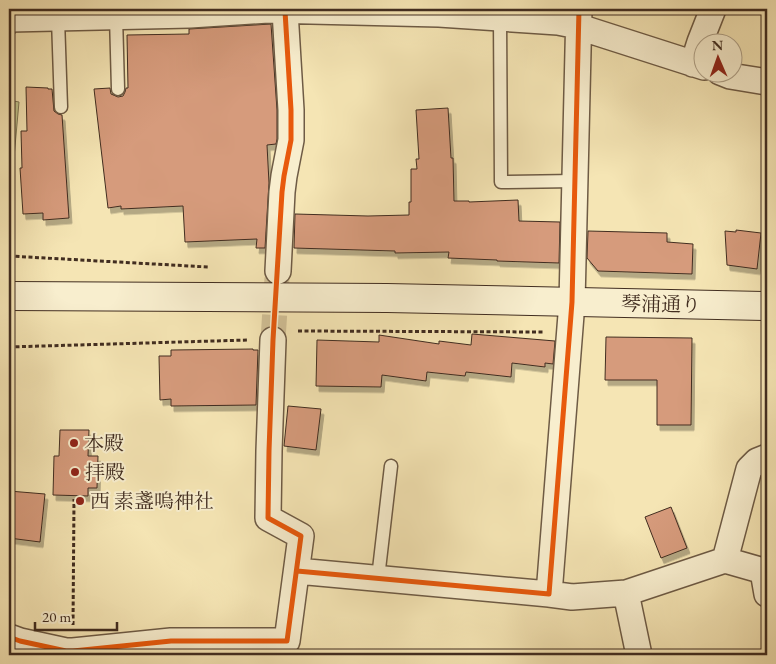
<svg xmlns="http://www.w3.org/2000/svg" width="776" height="664" viewBox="0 0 776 664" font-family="'EB Garamond','Noto Serif JP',serif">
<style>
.green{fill:#c0c38a;stroke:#807855}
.building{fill:#d69b7b;stroke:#412d20;filter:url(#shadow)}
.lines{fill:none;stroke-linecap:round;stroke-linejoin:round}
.street-tunnel{stroke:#d1c096;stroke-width:25;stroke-dasharray:25 12;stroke-linecap:butt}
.lane-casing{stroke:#6e5b45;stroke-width:15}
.street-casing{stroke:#6e5b45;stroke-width:28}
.secondary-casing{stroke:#412d20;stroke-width:30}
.path{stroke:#412d20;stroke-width:3;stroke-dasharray:4 2.5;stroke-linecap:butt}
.lane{stroke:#f8eece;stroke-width:12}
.street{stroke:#f8eece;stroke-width:25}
.secondary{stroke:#f8eece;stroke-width:28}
.cycleway-casing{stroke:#f8eece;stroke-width:8}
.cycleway{stroke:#e8590c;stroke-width:5}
.poi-dot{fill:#8f2418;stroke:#f8eece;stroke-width:2}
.labels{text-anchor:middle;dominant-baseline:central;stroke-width:4;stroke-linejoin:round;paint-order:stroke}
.street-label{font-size:20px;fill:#412d20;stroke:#f8eece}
.poi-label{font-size:20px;fill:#412d20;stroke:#f8eece;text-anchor:start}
</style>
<defs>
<filter id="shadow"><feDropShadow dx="3" dy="5.5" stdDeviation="0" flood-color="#0004"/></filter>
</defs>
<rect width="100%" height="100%" fill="#f5e5b4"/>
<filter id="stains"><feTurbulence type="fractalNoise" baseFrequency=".004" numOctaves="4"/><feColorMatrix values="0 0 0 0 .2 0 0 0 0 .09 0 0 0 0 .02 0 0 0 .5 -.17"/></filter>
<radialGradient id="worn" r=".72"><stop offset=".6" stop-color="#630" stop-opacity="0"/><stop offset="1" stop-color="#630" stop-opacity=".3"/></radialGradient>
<path class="green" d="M9 100 19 102 9 213Z"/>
<path class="building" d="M271 24 277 110V139L276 144 267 145 269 183 265 248H256L257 239 185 242 183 206 121 209V206L108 208 94 89 110 88 111 94 118 97 123 96 125 92 126 88H128L127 35 189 34V29Z
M26 87 48 88V89H52L54 111 58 114 62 115 69 218 43 220V213L23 214 20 168H22L21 131H27Z
M448 108 451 158H453L454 201H469V202L518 200 519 221 560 222 559 263 497 261V260L448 258 449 252 395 253V251L294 248 295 214 368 216 409 215V202H411V169H417L416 159H419L416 110Z
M736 230 761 233 757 269 727 265 725 231 736 232Z
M588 231 667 233V242L693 244 692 274 598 271 587 258Z
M472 334 555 341 553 364 545 363V367L512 363 511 377 466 372 465 376 427 372 426 381 382 375 381 387 316 386 317 340 379 342V335L439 344V341L471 345Z
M606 337 692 338 691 425H657V380H605Z
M253 349V350H258L256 405 171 406V399L160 400 159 356H171V350Z
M288 406 321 409 316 450 284 446Z
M60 430H89L88 456H98L97 488H88V496L53 495 54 456H59Z
M9 491 45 494 40 542 9 538Z
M671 507 687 548 661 558 645 517Z"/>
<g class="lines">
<path class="street-tunnel" d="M273 340 277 278"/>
<g class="lane-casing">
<path id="lane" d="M116 16 118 89
M500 18 501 182 575 181
M58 19 61 107
M378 578 391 466"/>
</g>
<g class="street-casing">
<path id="street" d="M268 9V10L439 14 558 22 573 25 704 67
M9 21 10 19 190 15 268 10
M693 64 700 42 713 9
M720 72 730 76 767 82
M278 271 282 192 284 176 291 140V110L285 11
M725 560 749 469 757 461 767 457
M297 571 549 594 572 302 579 9
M763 571 767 594
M626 593 639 655
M549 594 572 597 626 593 725 560 767 572
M9 637 20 641 66 651H73L171 641H287L301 536 268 518 269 451 273 340"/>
</g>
<g class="secondary-casing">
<path id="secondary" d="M9 296 387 298 767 306"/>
</g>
<path class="path" d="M9 256 208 267
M298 331 544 332
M9 347 248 340
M73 625 74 499"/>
<use href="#lane" class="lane"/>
<use href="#street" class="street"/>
<use href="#secondary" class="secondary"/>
<g class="cycleway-casing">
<path id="cycleway" d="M297 571 549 594 572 302 579 9
M9 637 20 641 66 651H73L171 641H287L301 536 268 518 269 451 273 340 282 192 284 176 291 140V110L285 11"/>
</g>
<use href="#cycleway" class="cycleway"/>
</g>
<g class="poi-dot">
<circle cx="74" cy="443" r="5"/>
<circle cx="75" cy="472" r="5"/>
<circle cx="80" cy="501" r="5"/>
</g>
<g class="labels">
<g class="street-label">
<text transform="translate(661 304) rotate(1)">琴浦通り</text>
</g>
<g class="poi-label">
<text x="84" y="443">本殿</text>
<text x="85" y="472">拝殿</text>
<text x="90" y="501">西 素盞嗚神社</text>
</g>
</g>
<rect width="776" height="664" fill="none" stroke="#f5e5b4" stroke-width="30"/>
<rect x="10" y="10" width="756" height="644" fill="none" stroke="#412d20" stroke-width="2.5"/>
<rect x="15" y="15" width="746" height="634" fill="none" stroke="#412d20"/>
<g transform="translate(718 58) rotate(358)"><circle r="24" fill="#f8eece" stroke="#afa188"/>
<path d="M0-4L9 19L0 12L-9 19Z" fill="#8f2418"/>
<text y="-8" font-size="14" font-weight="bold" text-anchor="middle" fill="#412d20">N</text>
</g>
<path d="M35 622v8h82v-8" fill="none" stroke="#412d20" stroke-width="2.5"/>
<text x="42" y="622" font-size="15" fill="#412d20" stroke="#f8eece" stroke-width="4" paint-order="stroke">20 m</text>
<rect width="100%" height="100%" filter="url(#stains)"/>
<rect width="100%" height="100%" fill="url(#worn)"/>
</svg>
